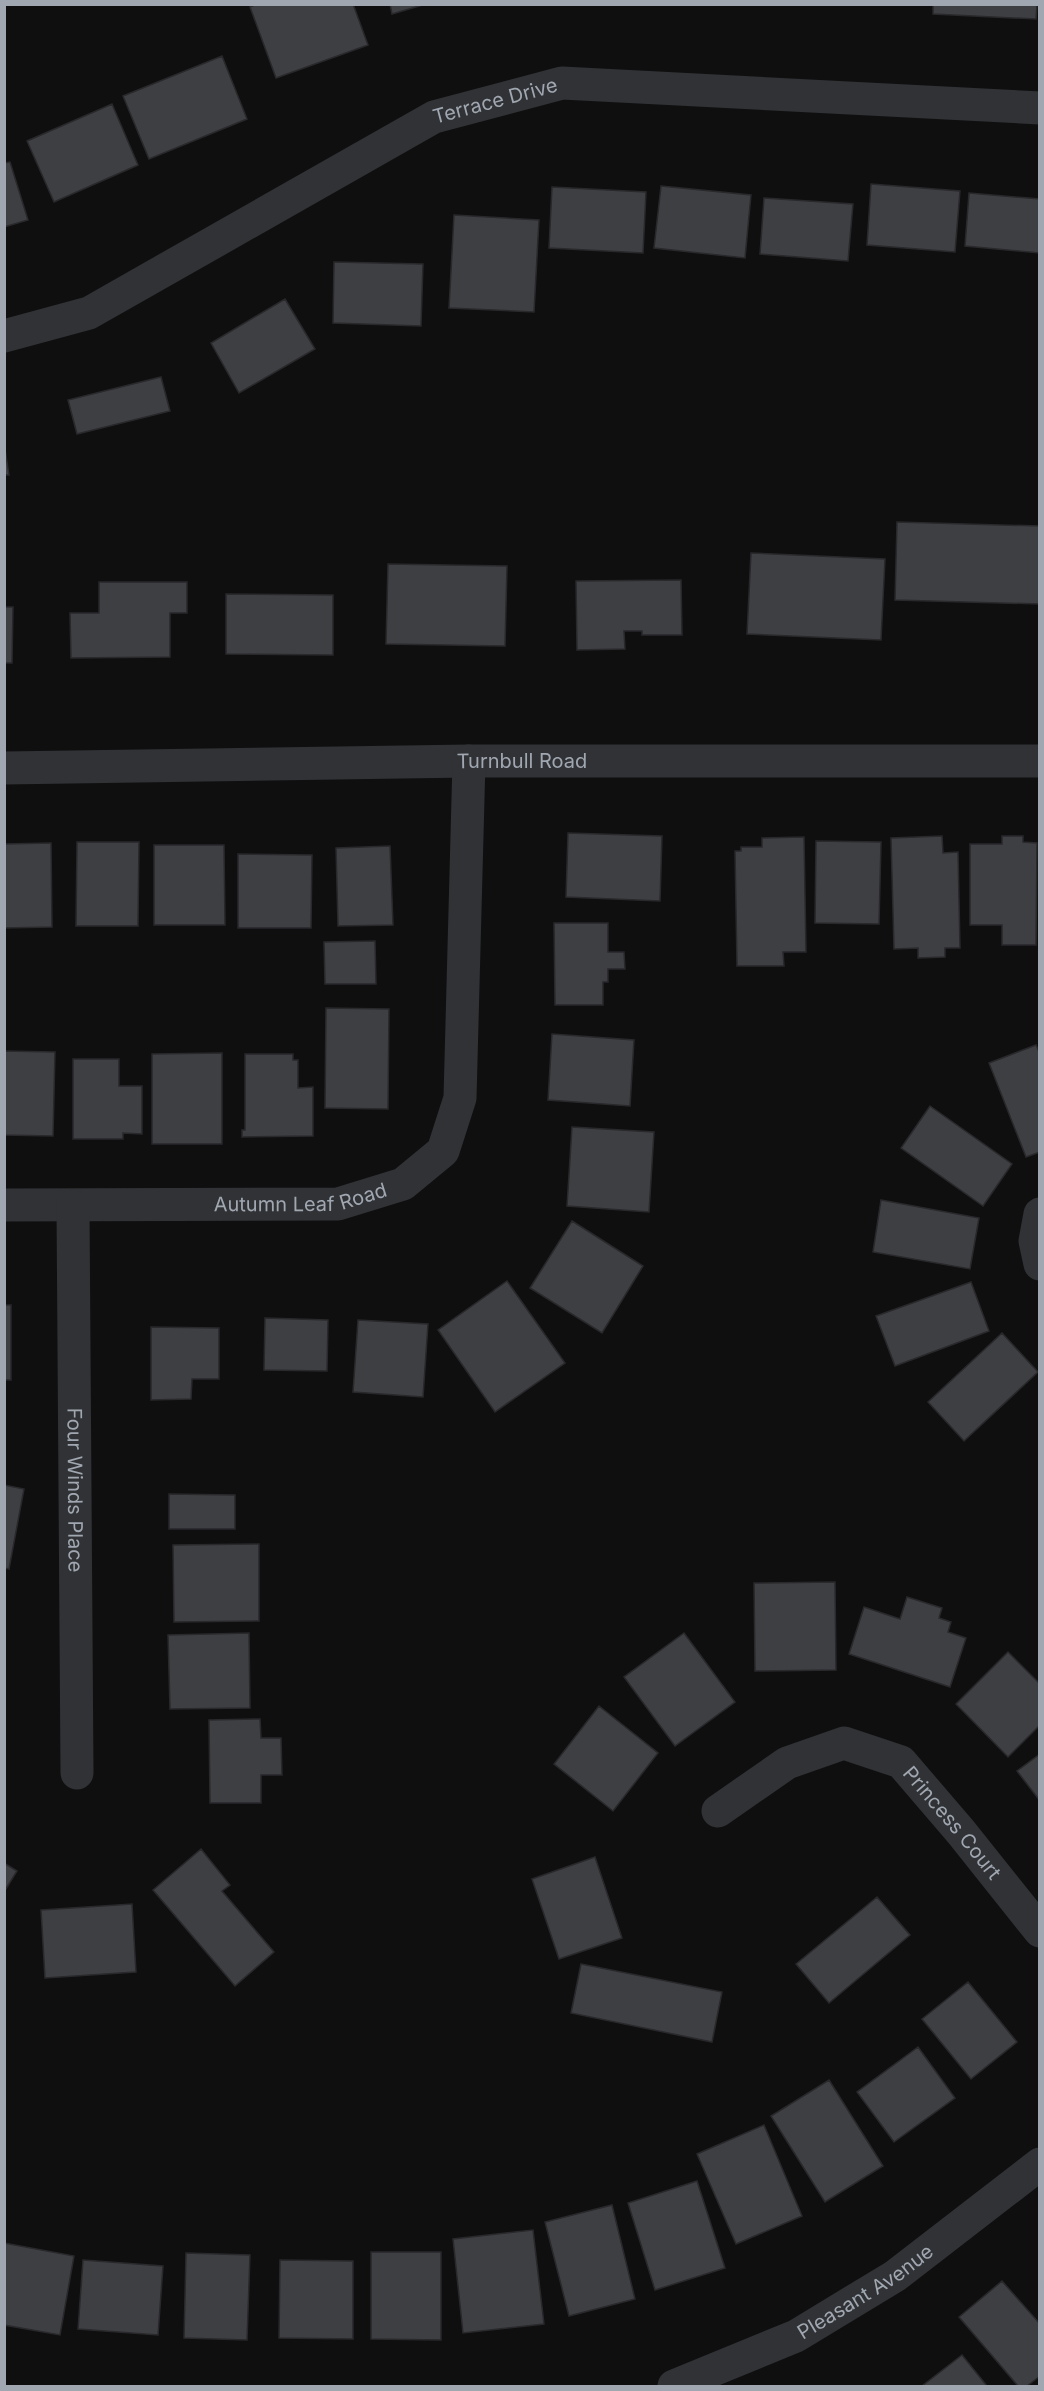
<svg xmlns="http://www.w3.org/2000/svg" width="1044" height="2391" viewBox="0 0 1044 2391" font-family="Inter,sans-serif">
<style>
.building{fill:#3e3f43;stroke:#29292c;stroke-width:1.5}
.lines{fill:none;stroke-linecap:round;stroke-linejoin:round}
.minor{stroke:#303235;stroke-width:33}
.labels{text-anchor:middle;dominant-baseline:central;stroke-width:4.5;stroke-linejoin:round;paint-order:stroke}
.street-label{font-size:20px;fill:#a0a7b1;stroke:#0a0a0b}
</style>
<rect width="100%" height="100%" fill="#0f0f10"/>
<path class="building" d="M257 4H353L368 45 276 78 250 7Z
M390 4H426L392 14Z
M933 4H1037L1036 19 933 14Z
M222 56 247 119 149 159 123 96Z
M112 104 138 165 54 202 27 141Z
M10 162 28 220 4 227V163Z
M871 184 960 191 955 252 867 245Z
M661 186 751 195 745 258 654 248Z
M552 187 646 192 643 253 549 248Z
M969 193 1040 199V253L965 246Z
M764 198 853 204 848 261 760 254Z
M454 215 539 220 534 312 449 308Z
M334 262 423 264 421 326 333 323Z
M285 299 315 349 239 393 211 343Z
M161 377 170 411 77 434 68 400Z
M4 443 9 475H4Z
M897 522 1040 526V604L895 600Z
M751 553 885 559 881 640 747 634Z
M388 564 507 566 505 646 386 644Z
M681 580 682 635H642V631H624L625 649 577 650 576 581Z
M99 582H187V613H170V657L71 658 70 613H99Z
M226 594 333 595V655L226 654Z
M4 607H13L12 663H4Z
M568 833 662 836 660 901 566 897Z
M942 836 943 853 958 852 960 948H945V957L918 958V948L894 949 891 838Z
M1002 836H1023V842L1037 843 1036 945H1002V925H970V844H1002Z
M804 837 806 952H783L784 966H737L735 851H741V847H762V838Z
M816 841 881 842 879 924 815 923Z
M77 842H139L138 926H76Z
M51 843 52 927 4 928V844Z
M154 845H224L225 925H154Z
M390 846 393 925 338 926 336 848Z
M238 854 312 855 311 928H238Z
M554 923H608V952H624L625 969H608V982H603V1005H555Z
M375 941 376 984H325L324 942Z
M326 1008 389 1009 388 1109 325 1108Z
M552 1034 634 1040 630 1106 548 1100Z
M1036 1045 1040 1054V1152L1026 1157 989 1063Z
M4 1051 55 1052 53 1136 4 1135Z
M222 1053V1144H152V1054Z
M245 1054H293V1060H298V1088L313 1087V1136L242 1137V1130H245Z
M73 1059H119V1086H142V1134L123 1133V1139H73Z
M930 1106 1012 1164 983 1206 901 1148Z
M572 1127 654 1132 649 1212 567 1206Z
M881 1200 979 1218 970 1269 873 1252Z
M572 1221 643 1266 602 1333 530 1288Z
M507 1281 565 1363 495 1412 438 1330Z
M971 1282 989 1331 895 1366 876 1316Z
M4 1305H11V1380H4Z
M265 1318 328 1320 327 1371 264 1370Z
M358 1320 428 1324 423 1397 353 1392Z
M151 1327 219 1328V1379H192L191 1399 151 1400Z
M1002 1333 1038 1372 964 1441 928 1402Z
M4 1485 24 1489 9 1569 4 1568Z
M169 1494 235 1495V1529H169Z
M259 1544V1621L174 1622 173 1545Z
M835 1582 836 1670 755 1671 754 1583Z
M907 1597 942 1608 939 1618 951 1622 948 1632 966 1638 950 1687 849 1654 864 1607 900 1619Z
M249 1633 250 1708 170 1709 168 1635Z
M684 1633 735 1702 675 1746 624 1677Z
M1008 1652 1040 1684V1725L1008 1757 956 1704Z
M599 1706 658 1753 613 1811 554 1764Z
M260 1719 261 1738H281L282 1775H261V1803H210L209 1720Z
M1040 1754V1801L1017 1771Z
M201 1849 230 1885 222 1891 274 1952 235 1986 153 1890Z
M595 1857 622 1938 559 1959 532 1879Z
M4 1863 17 1871 4 1892Z
M877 1897 910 1935 829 2003 796 1964Z
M132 1904 136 1972 45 1978 41 1910Z
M581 1964 722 1992 712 2042 571 2013Z
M968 1982 1017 2042 971 2079 922 2019Z
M918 2047 955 2098 894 2142 857 2092Z
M829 2080 883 2166 825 2202 771 2116Z
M764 2125 802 2216 736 2244 697 2154Z
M697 2181 725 2268 655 2290 628 2203Z
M612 2205 635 2299 569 2316 545 2222Z
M533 2230 544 2324 463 2333 453 2239Z
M4 2243 74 2256 60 2335 4 2325Z
M371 2252H441V2340L371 2339Z
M186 2253 250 2255 247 2340 184 2338Z
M83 2260 163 2266 158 2335 78 2329Z
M280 2260 353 2261V2339L279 2338Z
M1002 2281 1040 2324V2376L1027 2386H1018L959 2317Z
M962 2355 987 2386H922Z"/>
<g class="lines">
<g class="minor">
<path id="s1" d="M4 336 89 313 434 117 562 83 1040 108"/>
<path id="s2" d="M4 768 469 761H1040"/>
<path id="s3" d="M4 1205 338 1204 403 1184 443 1151 460 1098 469 761"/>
<path id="s4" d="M73 1206 77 1773"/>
<path d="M1040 1214 1035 1241 1040 1264"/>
<path id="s5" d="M718 1811 787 1763 844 1743 901 1762 961 1832 1040 1931"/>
<path id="s6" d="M674 2386 796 2336 895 2276 1040 2164"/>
</g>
</g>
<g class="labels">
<g class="street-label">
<text stroke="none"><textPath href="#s1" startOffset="548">Terrace Drive</textPath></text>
<text stroke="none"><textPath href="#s2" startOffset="518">Turnbull Road</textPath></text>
<text stroke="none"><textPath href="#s3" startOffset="297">Autumn Leaf Road</textPath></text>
<text stroke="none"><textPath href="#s4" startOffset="284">Four Winds Place</textPath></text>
<text stroke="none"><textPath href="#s5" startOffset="284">Princess Court</textPath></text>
<text stroke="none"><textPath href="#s6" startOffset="214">Pleasant Avenue</textPath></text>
</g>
</g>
<rect width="1044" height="2391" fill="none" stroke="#a0a7b1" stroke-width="12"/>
</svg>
